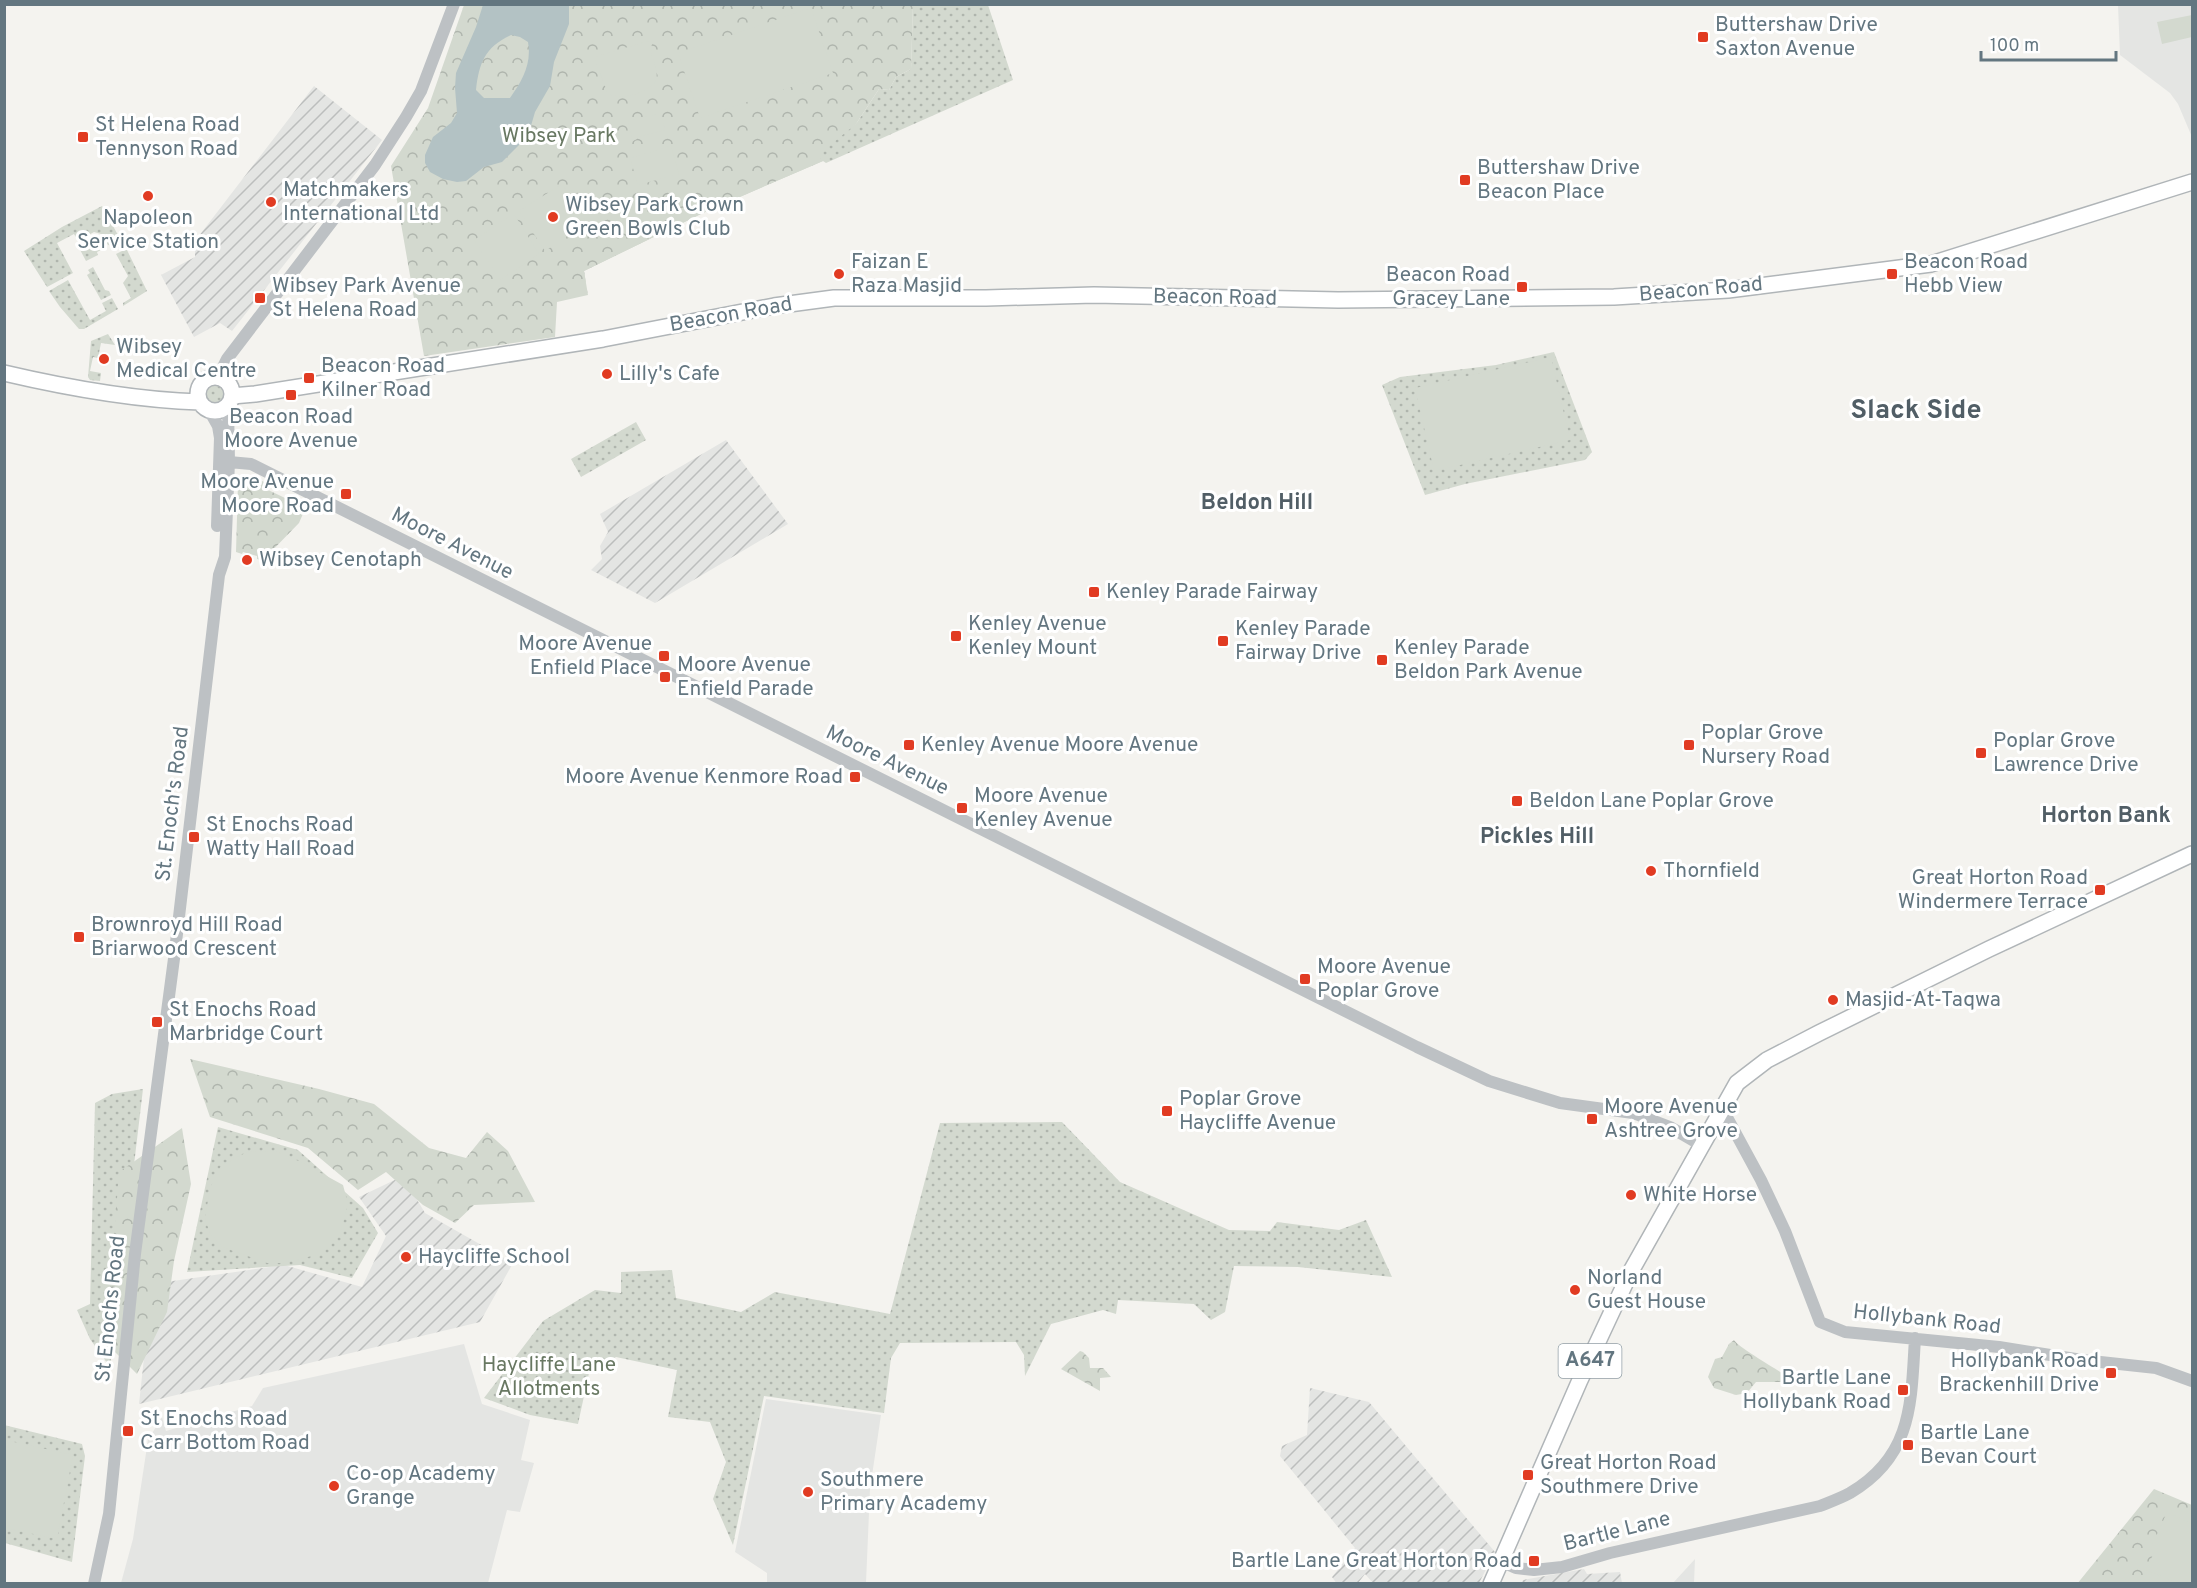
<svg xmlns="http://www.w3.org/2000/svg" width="2197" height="1588" viewBox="0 0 2197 1588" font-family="Overpass,sans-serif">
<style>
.built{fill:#e4e5e3}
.industrial{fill:url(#industrial-furrows)}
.grass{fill:url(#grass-dots)}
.forest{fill:url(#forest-crowns)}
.pitch{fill:#d3d9cf}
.water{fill:#b3c2c4;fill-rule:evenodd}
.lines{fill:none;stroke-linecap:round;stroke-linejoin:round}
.major-casing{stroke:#b0b5b8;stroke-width:18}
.minor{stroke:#bdc1c4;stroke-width:12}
.major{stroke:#fff;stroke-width:15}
.poi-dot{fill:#e13b22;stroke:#fff;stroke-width:2}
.labels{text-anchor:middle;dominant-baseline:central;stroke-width:6;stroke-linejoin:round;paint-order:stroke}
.shield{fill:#fff;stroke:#929fa6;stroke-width:1.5}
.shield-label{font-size:20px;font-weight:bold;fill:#637680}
.poi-label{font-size:21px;fill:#637680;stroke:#fff;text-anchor:start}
.park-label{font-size:21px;fill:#687862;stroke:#fff}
.street-label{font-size:21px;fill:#637680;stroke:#fff}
.neighbourhood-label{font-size:22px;font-weight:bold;fill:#515e66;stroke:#fff}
.district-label{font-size:27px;font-weight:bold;fill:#515e66;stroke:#fff}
</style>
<defs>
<pattern id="industrial-furrows" width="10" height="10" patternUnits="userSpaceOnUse" patternTransform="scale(1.5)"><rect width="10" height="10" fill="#e4e5e3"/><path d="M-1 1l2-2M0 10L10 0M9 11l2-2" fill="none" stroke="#bcbebd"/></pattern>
<pattern id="grass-dots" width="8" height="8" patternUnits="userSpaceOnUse" patternTransform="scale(1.5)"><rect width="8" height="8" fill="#d3d9cf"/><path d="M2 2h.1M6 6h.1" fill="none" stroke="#afb5ad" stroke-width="1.8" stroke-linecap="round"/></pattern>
<pattern id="forest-crowns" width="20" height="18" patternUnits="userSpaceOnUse" patternTransform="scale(1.5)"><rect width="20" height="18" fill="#d3d9cf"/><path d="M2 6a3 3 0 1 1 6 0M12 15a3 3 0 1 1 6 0" fill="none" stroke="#afb5ad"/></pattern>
</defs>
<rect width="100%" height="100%" fill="#f4f3ef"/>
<path class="built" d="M2118 5H2192V137L2178 104 2170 93 2120 55Z
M464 1344 482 1404 530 1420 521 1460 534 1463 520 1512 507 1510 488 1583H121L133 1539 148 1440 162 1417 166 1431 252 1406 263 1388Z
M766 1399 881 1415 870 1489 866 1583H767V1573L735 1552Z
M1695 1559 1694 1583H1673Z"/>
<path class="industrial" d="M314 86 382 140 232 331 220 323 194 337 161 275 195 257V241Z
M726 440 788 524 655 603 591 570 602 559 600 546 608 532 600 514Z
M403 1176 425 1213 513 1263 480 1322 139 1404 152 1284 284 1265 362 1287 386 1236 359 1197Z
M1310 1388 1369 1402 1495 1552 1479 1583H1373L1365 1574 1358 1583 1337 1584 1332 1577 1355 1548 1280 1456 1282 1446 1307 1435Z
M1584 1569 1587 1574 1620 1572 1622 1583H1522L1523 1580Z"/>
<path class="grass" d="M913 5H988L1013 80 826 163 823 161 705 212 584 271 586 283 572 264 856 124 879 89 889 90 896 77 911 69Z
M102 206 124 246 120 248 108 245 101 234 94 232 78 241 74 234 57 243 73 273 47 287 24 251 62 227Z
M95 234 99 236 105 248 97 252 98 255 86 261 77 244Z
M124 250H127L147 291 123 306V303L131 298 123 283 128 276 116 254Z
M93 267 105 290 109 291 111 295 101 300 87 275 90 273 88 270Z
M68 280 90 320 106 311 102 303 112 298 118 309 84 329H79L60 307 49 291Z
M108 334 115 345 101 343 98 358 93 357 90 371 101 373 100 381 90 380 88 377 91 341Z
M1554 352 1592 452 1585 460 1465 484 1425 495 1382 385 1400 377 1496 365Z
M202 395a13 13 0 1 1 26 0a13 13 0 1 1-26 0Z
M636 422 646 440 581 477 571 459Z
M143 1089 110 1367 90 1339 77 1310 90 1304 95 1103 112 1094Z
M1062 1122 1120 1182 1229 1230 1270 1231 1277 1222 1339 1230 1366 1220 1392 1277 1298 1267 1234 1266 1225 1312 1211 1320 1194 1304 1118 1300 1116 1314 1103 1310 1051 1324 1025 1376 1024 1355 1016 1342 900 1343 891 1358 884 1413 764 1396 733 1545 713 1499 726 1462 710 1422 668 1417 677 1370 616 1357 589 1373 578 1424 530 1415 484 1398 543 1321 595 1290 621 1293V1272L672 1270 676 1298 741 1312 775 1292 890 1314 940 1123Z
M218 1127 298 1150 363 1208 378 1233 352 1278 300 1265 187 1272Z
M4 1425 82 1444 85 1456 72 1562 5 1543Z"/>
<path class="forest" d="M464 5H913L911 69 896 77 889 90 879 89 856 124 818 155 823 161 705 212 584 271 588 295 557 302 555 337 424 356 391 166 428 108Z
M248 476H252L266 483 264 488 285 498 287 494 301 501 305 509 299 523 263 560 257 559V556L243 552 242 554 236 552 238 483 240 479Z
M190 1059 319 1089 374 1104 429 1148 466 1158 487 1132 508 1151 535 1202 474 1205 455 1223 423 1205 386 1172 358 1190 308 1148 210 1117Z
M182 1128 191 1184 174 1261 167 1312 137 1374 106 1343 119 1172Z
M1734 1340C1738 1347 1773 1367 1782 1373L1785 1376 1786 1382H1756L1747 1393 1736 1395 1714 1388 1708 1377 1715 1359 1722 1357 1729 1344Z
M1080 1351 1083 1352 1089 1358 1090 1368H1103L1111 1377 1100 1378V1391L1061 1369Z
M2154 1489 2192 1505V1583L2077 1584Z"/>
<path class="pitch" d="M811 8 833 73 700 118 678 53Z
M2192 15V37L2162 44 2157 22Z
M653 41C646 58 663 69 654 84 642 94 623 100 608 94L594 57 645 42Z
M661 113 665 130 637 137V139L633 141 628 121Z
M671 146 679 174 638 185 630 158Z
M562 184 587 223 545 251 519 211Z
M514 214 539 254 500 280 474 240Z
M1551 357 1570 440 1434 471 1415 388Z
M275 1151 301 1162 343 1185 348 1204 341 1230 316 1255 283 1263H267L222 1247 210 1233 205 1219 210 1188 221 1166 247 1152Z
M5 1440 73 1455 57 1539 5 1528Z
M2167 1512 2192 1524V1578L2190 1583H2177L2146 1570 2155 1550 2151 1548Z"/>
<path class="water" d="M483 5H569V24L554 62 550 86 535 112 528 136 502 162 484 167 466 181 457 182 443 179 430 172 425 163V155L433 137 451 123 457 113 455 88 456 73 476 27ZM511 35 520 37 528 42C532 64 522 81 510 98H484L476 90C479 63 485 47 511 35Z"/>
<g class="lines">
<g class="major-casing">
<path id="major" d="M4 373C68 388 135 400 200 402
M198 394a17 17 0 1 1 34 0a17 17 0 1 1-34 0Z
M232 396 255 394 603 339 774 306 834 298H986L1094 295 1338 300 1614 297 1728 290 1931 264 2192 182
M1491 1584 1580 1380 1630 1273 1737 1083 1767 1060 1819 1033 1989 949 2192 854"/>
</g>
<path class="minor" d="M218 377 227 359 375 165 406 117 421 91 454 4
M209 410 218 426 220 438 217 526
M229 462 251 464 1417 1047 1489 1081 1560 1103 1633 1113 1670 1127 1701 1145
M1722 1108 1761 1180 1785 1231 1820 1322 1845 1332 1999 1347 2082 1360 2156 1368 2192 1381
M1500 1561 1516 1568 1534 1570 1562 1567 1610 1553 1820 1506C1830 1502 1841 1498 1850 1493 1913 1456 1911 1403 1915 1338
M94 1584 109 1514 135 1254 175 951 219 575 225 557 229 462 228 405"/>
<use href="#major" class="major"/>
</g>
<g class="poi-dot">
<rect x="1697" y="31" width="12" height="12" rx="3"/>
<rect x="77" y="131" width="12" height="12" rx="3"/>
<rect x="1459" y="174" width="12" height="12" rx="3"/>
<circle cx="148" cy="196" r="6"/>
<circle cx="271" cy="202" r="6"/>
<circle cx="553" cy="217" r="6"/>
<circle cx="839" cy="274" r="6"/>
<rect x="1886" y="268" width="12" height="12" rx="3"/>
<rect x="1516" y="281" width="12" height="12" rx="3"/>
<rect x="254" y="292" width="12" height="12" rx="3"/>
<circle cx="104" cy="359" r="6"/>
<circle cx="607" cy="374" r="6"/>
<rect x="303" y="372" width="12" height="12" rx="3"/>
<rect x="285" y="389" width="12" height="12" rx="3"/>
<rect x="340" y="488" width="12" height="12" rx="3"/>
<circle cx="247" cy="560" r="6"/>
<rect x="1088" y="586" width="12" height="12" rx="3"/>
<rect x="950" y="630" width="12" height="12" rx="3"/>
<rect x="1217" y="635" width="12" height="12" rx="3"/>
<rect x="658" y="650" width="12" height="12" rx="3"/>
<rect x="1376" y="654" width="12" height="12" rx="3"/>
<rect x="659" y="671" width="12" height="12" rx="3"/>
<rect x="903" y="739" width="12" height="12" rx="3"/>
<rect x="1683" y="739" width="12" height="12" rx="3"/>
<rect x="1975" y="747" width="12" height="12" rx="3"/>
<rect x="849" y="771" width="12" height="12" rx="3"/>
<rect x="1511" y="795" width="12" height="12" rx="3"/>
<rect x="956" y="802" width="12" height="12" rx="3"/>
<rect x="188" y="831" width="12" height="12" rx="3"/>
<circle cx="1651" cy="871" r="6"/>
<rect x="2094" y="884" width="12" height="12" rx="3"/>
<rect x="73" y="931" width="12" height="12" rx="3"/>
<rect x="1299" y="973" width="12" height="12" rx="3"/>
<circle cx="1833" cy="1000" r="6"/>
<rect x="151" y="1016" width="12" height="12" rx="3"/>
<rect x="1161" y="1105" width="12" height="12" rx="3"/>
<rect x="1586" y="1113" width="12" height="12" rx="3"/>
<circle cx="1631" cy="1195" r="6"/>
<circle cx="406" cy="1257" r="6"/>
<circle cx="1575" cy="1290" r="6"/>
<rect x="2105" y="1367" width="12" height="12" rx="3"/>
<rect x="1897" y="1384" width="12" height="12" rx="3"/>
<rect x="122" y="1425" width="12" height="12" rx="3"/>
<rect x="1902" y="1439" width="12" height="12" rx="3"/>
<rect x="1522" y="1469" width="12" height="12" rx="3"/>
<circle cx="334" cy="1486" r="6"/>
<circle cx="808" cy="1492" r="6"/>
<rect x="1528" y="1555" width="12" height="12" rx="3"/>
</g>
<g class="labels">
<rect class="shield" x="1558.5" y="1344" width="63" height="34" rx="4.5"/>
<g class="shield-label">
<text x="1590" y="1361">A647</text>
</g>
<g class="poi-label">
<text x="1715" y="25">Buttershaw Drive<tspan x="1715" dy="24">Saxton Avenue</tspan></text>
<text x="95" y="125">St Helena Road<tspan x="95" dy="24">Tennyson Road</tspan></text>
<text x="1477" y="168">Buttershaw Drive<tspan x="1477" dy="24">Beacon Place</tspan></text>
<text x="283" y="190">Matchmakers<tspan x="283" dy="24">International Ltd</tspan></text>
<text x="565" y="205">Wibsey Park Crown<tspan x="565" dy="24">Green Bowls Club</tspan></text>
<text x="148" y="218" text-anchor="middle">Napoleon<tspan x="148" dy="24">Service Station</tspan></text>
<text x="851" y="262">Faizan E<tspan x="851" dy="24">Raza Masjid</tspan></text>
<text x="1904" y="262">Beacon Road<tspan x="1904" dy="24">Hebb View</tspan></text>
<text x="1510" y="275" text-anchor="end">Beacon Road<tspan x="1510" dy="24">Gracey Lane</tspan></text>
<text x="272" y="286">Wibsey Park Avenue<tspan x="272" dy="24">St Helena Road</tspan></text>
<text x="116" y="347">Wibsey<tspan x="116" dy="24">Medical Centre</tspan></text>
<text x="321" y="366">Beacon Road<tspan x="321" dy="24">Kilner Road</tspan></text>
<text x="619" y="374">Lilly's Cafe</text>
<text x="291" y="417" text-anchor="middle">Beacon Road<tspan x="291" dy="24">Moore Avenue</tspan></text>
<text x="334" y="482" text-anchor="end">Moore Avenue<tspan x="334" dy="24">Moore Road</tspan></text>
<text x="259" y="560">Wibsey Cenotaph</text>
<text x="1106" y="592">Kenley Parade Fairway</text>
<text x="968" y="624">Kenley Avenue<tspan x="968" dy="24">Kenley Mount</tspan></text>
<text x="1235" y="629">Kenley Parade<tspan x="1235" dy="24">Fairway Drive</tspan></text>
<text x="652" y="644" text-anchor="end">Moore Avenue<tspan x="652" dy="24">Enfield Place</tspan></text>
<text x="1394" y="648">Kenley Parade<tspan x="1394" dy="24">Beldon Park Avenue</tspan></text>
<text x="677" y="665">Moore Avenue<tspan x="677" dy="24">Enfield Parade</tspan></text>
<text x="1701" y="733">Poplar Grove<tspan x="1701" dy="24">Nursery Road</tspan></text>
<text x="1993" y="741">Poplar Grove<tspan x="1993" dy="24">Lawrence Drive</tspan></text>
<text x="921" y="745">Kenley Avenue Moore Avenue</text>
<text x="843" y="777" text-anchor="end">Moore Avenue Kenmore Road</text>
<text x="974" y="796">Moore Avenue<tspan x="974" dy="24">Kenley Avenue</tspan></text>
<text x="1529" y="801">Beldon Lane Poplar Grove</text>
<text x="206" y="825">St Enochs Road<tspan x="206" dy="24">Watty Hall Road</tspan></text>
<text x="1663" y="871">Thornfield</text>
<text x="2088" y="878" text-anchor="end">Great Horton Road<tspan x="2088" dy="24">Windermere Terrace</tspan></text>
<text x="91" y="925">Brownroyd Hill Road<tspan x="91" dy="24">Briarwood Crescent</tspan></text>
<text x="1317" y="967">Moore Avenue<tspan x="1317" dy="24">Poplar Grove</tspan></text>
<text x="1845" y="1000">Masjid-At-Taqwa</text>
<text x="169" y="1010">St Enochs Road<tspan x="169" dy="24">Marbridge Court</tspan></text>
<text x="1179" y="1099">Poplar Grove<tspan x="1179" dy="24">Haycliffe Avenue</tspan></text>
<text x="1604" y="1107">Moore Avenue<tspan x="1604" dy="24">Ashtree Grove</tspan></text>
<text x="1643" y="1195">White Horse</text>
<text x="418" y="1257">Haycliffe School</text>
<text x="1587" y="1278">Norland<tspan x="1587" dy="24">Guest House</tspan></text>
<text x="2099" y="1361" text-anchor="end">Hollybank Road<tspan x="2099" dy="24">Brackenhill Drive</tspan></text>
<text x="1891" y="1378" text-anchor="end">Bartle Lane<tspan x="1891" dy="24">Hollybank Road</tspan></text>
<text x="140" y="1419">St Enochs Road<tspan x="140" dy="24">Carr Bottom Road</tspan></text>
<text x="1920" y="1433">Bartle Lane<tspan x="1920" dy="24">Bevan Court</tspan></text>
<text x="1540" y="1463">Great Horton Road<tspan x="1540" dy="24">Southmere Drive</tspan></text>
<text x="346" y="1474">Co-op Academy<tspan x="346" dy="24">Grange</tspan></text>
<text x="820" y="1480">Southmere<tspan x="820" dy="24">Primary Academy</tspan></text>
<text x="1522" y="1561" text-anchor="end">Bartle Lane Great Horton Road</text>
</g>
<g class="park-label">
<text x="559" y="136">Wibsey Park</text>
<text x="549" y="1365">Haycliffe Lane<tspan x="549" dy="24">Allotments</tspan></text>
</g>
<g class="street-label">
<text transform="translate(1701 290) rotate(-5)">Beacon Road</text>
<text transform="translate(1215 298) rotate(1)">Beacon Road</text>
<text transform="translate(731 315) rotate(-10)">Beacon Road</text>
<text transform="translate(452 544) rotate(27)">Moore Avenue</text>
<text transform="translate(887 761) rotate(26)">Moore Avenue</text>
<text transform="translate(173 804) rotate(-83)">St. Enoch's Road</text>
<text transform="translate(111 1309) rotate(-84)">St Enochs Road</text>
<text transform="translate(1927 1320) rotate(6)">Hollybank Road</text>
<text transform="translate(1617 1532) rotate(-14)">Bartle Lane</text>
</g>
<g class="neighbourhood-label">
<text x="1257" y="503">Beldon Hill</text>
<text x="2106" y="816">Horton Bank</text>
<text x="1537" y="837">Pickles Hill</text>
</g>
<g class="district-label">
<text x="1916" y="411">Slack Side</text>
</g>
</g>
<rect width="2197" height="1588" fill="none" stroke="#637680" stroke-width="12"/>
<path d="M1981 51v9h135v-9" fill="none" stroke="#637680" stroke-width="3"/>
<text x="1990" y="51" font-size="18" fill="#637680" stroke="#ffffff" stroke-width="4.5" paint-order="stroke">100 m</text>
</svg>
